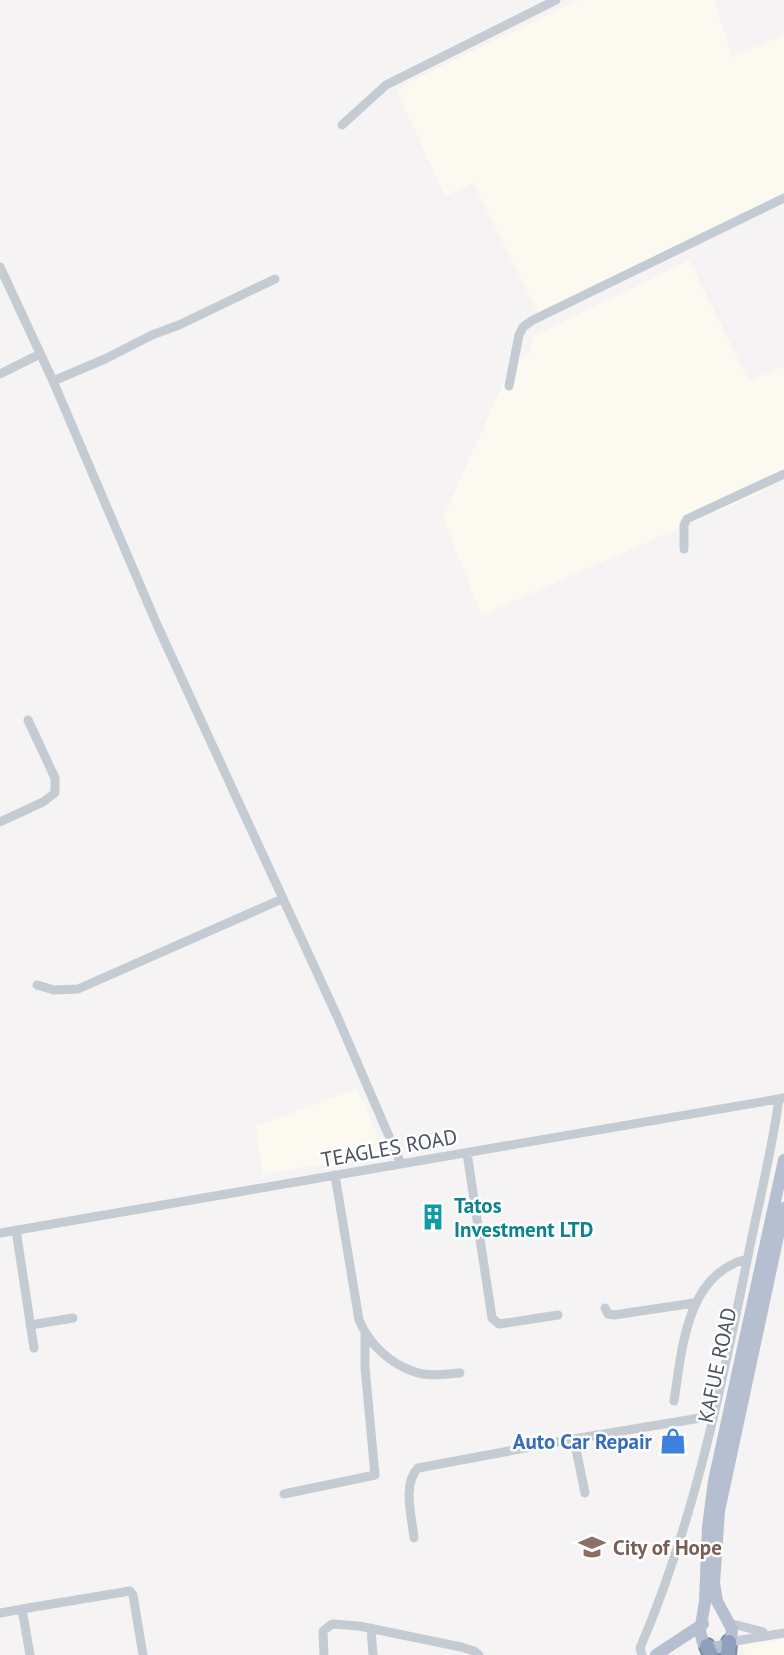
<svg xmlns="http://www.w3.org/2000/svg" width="784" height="1655" viewBox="0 0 784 1655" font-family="'PT Sans',sans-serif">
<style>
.commercial{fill:#fcfaf0}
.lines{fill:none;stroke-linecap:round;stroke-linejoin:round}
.highway-casing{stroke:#7a8ba9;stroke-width:18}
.minor{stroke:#c5cbd3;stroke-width:9}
.major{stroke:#b5bfcf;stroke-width:12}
.highway{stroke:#8fa0bd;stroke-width:14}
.labels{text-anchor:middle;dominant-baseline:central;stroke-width:5;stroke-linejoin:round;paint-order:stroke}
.street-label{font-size:21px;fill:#4c545f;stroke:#fff}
.culture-label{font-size:21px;font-weight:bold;fill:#0d838f;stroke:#fff;text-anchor:start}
.shop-label{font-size:21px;font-weight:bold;fill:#366cbe;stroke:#fff;text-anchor:end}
.education-label{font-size:21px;font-weight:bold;fill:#785e54;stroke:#fff;text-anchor:start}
</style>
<rect width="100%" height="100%" fill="#f5f3f3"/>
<path class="commercial" d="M578 0H714L732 57 784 35V193L539 315 473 183 445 196 397 92 409 82Z
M689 260 749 381 784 366V470L761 480V492L482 615 443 518 513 361 530 352 533 337Z
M357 1089 386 1154 262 1174 256 1126Z
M784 1639V1655H745L742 1646Z"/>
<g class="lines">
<g class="highway-casing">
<path id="highway" d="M707 1646 711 1655
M728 1655 729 1642"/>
</g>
<path class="minor" d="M342 125 386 85 556 0
M0 267 53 381 158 627 337 1016 401 1164
M0 374 40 354
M53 381 105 359 152 335 179 325 275 279
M509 386 519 335 523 327 533 320 784 198
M684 549V525L687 519 784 474
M0 822 43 802 55 793V778L28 720
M37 985 54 990 78 989 282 899
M467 1153 492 1318 499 1324 506 1323 558 1315
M335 1175 359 1320C369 1344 390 1364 415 1372 429 1377 445 1374 460 1373
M16 1230 34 1348
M0 1233 784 1098
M605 1308 608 1314 614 1315 694 1303
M30 1325 73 1318
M674 1401C682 1350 686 1274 747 1259
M574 1439 585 1493
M284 1494 375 1475 365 1367V1334
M414 1538C412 1517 402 1484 418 1468L574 1439 712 1416
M22 1609 130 1591 133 1595 143 1655
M0 1613 22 1609 30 1655
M729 1623 763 1632
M371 1628 373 1655
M729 1642 784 1633
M324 1655 323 1631 332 1624 359 1626 461 1647 474 1651 479 1655
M642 1655 640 1648C692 1527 719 1399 745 1271 756 1213 771 1157 779 1099"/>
<path class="major" d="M784 1160 714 1481 708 1527 705 1602 700 1631 703 1643 711 1648 725 1646 731 1639 732 1629 717 1601 714 1583 719 1511 784 1208
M656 1655 703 1624"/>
<use href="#highway" class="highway"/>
</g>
<defs>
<g id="building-bare" transform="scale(2.1)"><path d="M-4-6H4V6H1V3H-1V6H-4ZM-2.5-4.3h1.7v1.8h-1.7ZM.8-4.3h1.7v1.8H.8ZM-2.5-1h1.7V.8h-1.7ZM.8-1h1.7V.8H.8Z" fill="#0f9aa8" stroke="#fff" stroke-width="2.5" paint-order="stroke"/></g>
<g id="shop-bare" transform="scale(2.1)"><path d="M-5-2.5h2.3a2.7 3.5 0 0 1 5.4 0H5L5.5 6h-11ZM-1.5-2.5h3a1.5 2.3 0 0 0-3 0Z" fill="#3f7fe0" stroke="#fff" stroke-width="2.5" paint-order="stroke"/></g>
<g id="school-bare" transform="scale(2.1)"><path d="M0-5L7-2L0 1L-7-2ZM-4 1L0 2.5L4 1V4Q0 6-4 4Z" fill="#8d6e63" stroke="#fff" stroke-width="2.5" paint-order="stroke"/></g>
</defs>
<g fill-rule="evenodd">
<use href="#building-bare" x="433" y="1217"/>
<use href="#shop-bare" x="673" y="1441"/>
<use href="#school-bare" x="592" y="1547"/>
</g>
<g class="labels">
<g class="street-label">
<text transform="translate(389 1148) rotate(-10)">TEAGLES ROAD</text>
<text transform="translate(717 1365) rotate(-78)">KAFUE ROAD</text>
</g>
<g class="culture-label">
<text x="454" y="1205">Tatos<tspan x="454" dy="24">Investment LTD</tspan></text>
</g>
<g class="shop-label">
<text x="652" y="1441">Auto Car Repair</text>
</g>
<g class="education-label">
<text x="613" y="1547">City of Hope</text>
</g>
</g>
</svg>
